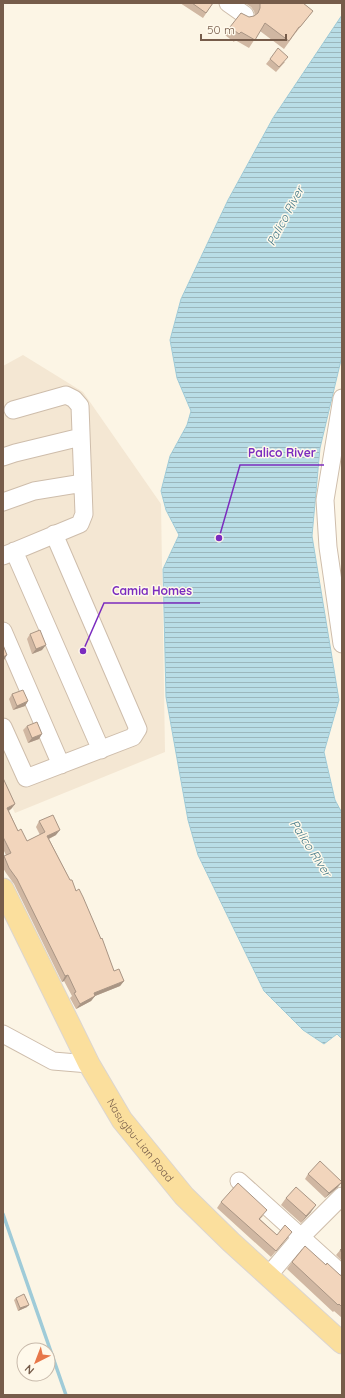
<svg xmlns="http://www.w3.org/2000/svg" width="345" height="1398" viewBox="0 0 345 1398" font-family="Quicksand,sans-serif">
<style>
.residential{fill:#f4e7d3}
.water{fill:url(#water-rules);stroke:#9fcbd8}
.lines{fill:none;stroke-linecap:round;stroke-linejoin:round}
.stream{stroke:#9fcbd8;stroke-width:3.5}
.minor-casing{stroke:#cebdab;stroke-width:19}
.major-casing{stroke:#dbd5d0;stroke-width:23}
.minor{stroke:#fff;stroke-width:17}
.major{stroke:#fbdf9d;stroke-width:21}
.wall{fill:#d0b7a2}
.shaded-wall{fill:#a99584}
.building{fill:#f2d5bc;stroke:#a99584}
.labels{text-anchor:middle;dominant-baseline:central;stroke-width:3;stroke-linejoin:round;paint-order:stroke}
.street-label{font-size:11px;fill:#765c4a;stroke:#fff9eb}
.water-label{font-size:12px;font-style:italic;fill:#437989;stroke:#fff9eb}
.leader{fill:none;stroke:#7b2cbf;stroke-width:1.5}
.callout-dot{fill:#7b2cbf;stroke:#fff9eb;stroke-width:1.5}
.callout-label{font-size:12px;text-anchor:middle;font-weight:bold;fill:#7b2cbf;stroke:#fff9eb;stroke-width:3;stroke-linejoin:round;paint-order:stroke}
</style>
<defs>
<pattern id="water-rules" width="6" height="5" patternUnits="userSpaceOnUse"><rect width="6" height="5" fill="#b9dde6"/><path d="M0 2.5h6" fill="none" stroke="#9bb6bc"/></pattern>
</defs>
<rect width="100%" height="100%" fill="#fcf5e5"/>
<path class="residential" d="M23 355 83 392 161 504 165 752 15 813 3 787V549L5 548 3 544V366Z"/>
<path class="water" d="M342 15V356L320 448 312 536 339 700 324 752 335 800 342 813V1039L337 1034 324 1044 303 1030 264 991 198 855 188 820 166 697 163 569 179 535 166 510 161 491 170 456 187 425 191 411 177 378 170 340 181 299 228 200 273 118Z"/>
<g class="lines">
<path class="stream" d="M3 1214 66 1395"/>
<g class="minor-casing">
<path id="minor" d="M228 3 245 15
M342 398 325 500 328 547 342 644
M3 457 15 453 81 437
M3 502 34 491 83 483
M14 551 101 750
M3 556 80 524 84 514 80 406 74 399 66 395 13 410
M3 631 61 765
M3 727 26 778 133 737 138 729 54 534
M3 1034 53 1061 89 1064
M239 1181 342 1274
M268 1276 301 1237 342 1196"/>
</g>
<g class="major-casing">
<g id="major">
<path id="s1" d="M3 889 89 1064 122 1120 184 1196 231 1242 342 1343"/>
</g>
</g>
<use href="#minor" class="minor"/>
<use href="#major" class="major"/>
</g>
<path class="wall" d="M180 3H213L203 18Z
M245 3H303L313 11 294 35 284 49 260 31 249 48 235 40 234 42 225 35 230 27 249 17 255 16 254 11 251 7Z
M270 59 285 62 276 72 266 64Z
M30 634 42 650 32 654 27 639Z
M12 694 28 701 25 706 13 710 9 699Z
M27 726 39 739 28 743 23 730Z
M3 778 15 804 11 809 9 811 18 831 27 841 40 835 36 827 39 821 56 835 49 839 70 880 76 891 101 939 114 971 124 981 120 986 95 996 91 1001 76 1009 70 998 72 996 64 981 62 982 14 884 6 873 3 868V857L6 855 3 849Z
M308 1174 338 1187 325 1198 305 1179Z
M286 1198 311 1212 301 1223 281 1205Z
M221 1202 263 1216 260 1219 277 1235 287 1238 271 1257 217 1208Z
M342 1248V1261L336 1255Z
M292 1262 326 1265 342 1276V1318L334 1311 333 1312 287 1269Z
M16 1298 27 1307 18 1311 14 1300Z"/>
<path class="shaded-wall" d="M46 645 42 650 32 654 36 649Z
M7 655 4 660H3V657Z
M28 701 25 706 13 710 17 706Z
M42 734 39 739 28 743 32 738Z
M15 804 11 809 4 813 7 808Z
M60 830 56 835 44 841 47 836Z
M68 975 64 981 62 982 65 976Z
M124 981 120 986 95 996 91 1001 76 1009 80 1004 94 993Z
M342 1182 338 1187 325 1198 329 1193Z
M316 1205 311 1212 301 1223 306 1216Z
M29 1305 27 1307 18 1311 20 1308Z"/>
<path class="building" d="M192 3H213L206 13Z
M260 3H303L313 11 300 27H299L289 41 265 23 255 40 241 32 239 34 230 27 241 13 249 17 254 16 258 13 260 8Z
M278 48 288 57 279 67 270 59Z
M40 630 46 645 36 649 30 634Z
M3 645 7 655 3 657Z
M23 690 28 701 17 706 12 694Z
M37 722 42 734 32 738 27 726Z
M3 778 15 804 7 808 18 831 21 829 27 841 45 832 39 821 53 815 60 830 47 836 70 880H72L76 891 79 889 83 897 101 939 102 938 114 971 119 969 124 981 94 993 95 996 80 1004 74 993 76 992 68 975 65 976 17 879 9 868 4 856 11 853 3 837Z
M320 1161 342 1182 329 1193 308 1174Z
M238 1183 267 1210 259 1219 277 1235 285 1225 292 1232 276 1251 221 1202Z
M296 1187 316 1205 306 1216 286 1198Z
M305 1246 326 1265 327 1263 340 1275 342 1276V1307L339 1304 338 1305 292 1262Z
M342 1248V1253L340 1250Z
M24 1294 29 1305 20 1308 16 1298Z"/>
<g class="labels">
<g class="street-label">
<text stroke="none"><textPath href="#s1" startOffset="287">Nasugbu-Lian Road</textPath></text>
</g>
<g class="water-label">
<text transform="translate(285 216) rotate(-62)">Palico River</text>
<text transform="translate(311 848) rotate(57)">Palico River</text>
</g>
</g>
<path class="leader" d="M219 538L240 465H324M83 651L104 603H200"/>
<g class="callout-dot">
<circle cx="219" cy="538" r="4"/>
<circle cx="83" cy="651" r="4"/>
</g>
<g class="callout-label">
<text x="282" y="457">Palico River</text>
<text x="152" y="595">Camia Homes</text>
</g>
<rect width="345" height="1398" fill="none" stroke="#765c4a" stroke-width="8"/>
<g transform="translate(36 1362) rotate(222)"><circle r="19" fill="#fff9eb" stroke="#c8baab"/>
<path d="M0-3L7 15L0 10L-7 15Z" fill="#e7774a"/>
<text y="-6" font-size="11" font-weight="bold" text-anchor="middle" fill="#765c4a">N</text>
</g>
<path d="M201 34v6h85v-6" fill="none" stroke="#765c4a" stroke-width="2"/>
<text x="207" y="34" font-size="12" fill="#765c4a" stroke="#fff9eb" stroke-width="3" paint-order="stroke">50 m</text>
</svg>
